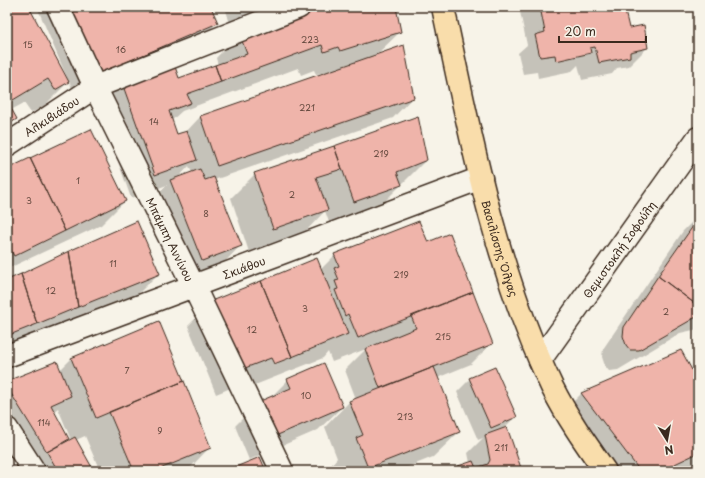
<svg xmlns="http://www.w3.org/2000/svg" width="705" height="478" viewBox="0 0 705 478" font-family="'Playpen Sans',sans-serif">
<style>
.shadow{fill:#0003;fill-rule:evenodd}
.building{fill:#efb4aa;stroke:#3b2a1e}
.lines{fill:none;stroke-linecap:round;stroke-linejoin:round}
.street-casing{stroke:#3b2a1e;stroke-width:25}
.secondary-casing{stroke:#3b2a1e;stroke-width:25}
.primary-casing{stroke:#3b2a1e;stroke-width:25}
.street{stroke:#f7f3e8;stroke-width:22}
.secondary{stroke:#f7f3e8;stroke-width:22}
.primary{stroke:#f9ddab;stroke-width:22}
.labels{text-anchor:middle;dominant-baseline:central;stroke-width:3;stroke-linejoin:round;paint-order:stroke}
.number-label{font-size:9px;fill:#684c41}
.street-label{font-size:11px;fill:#3b2a1e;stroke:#f7f3e8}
</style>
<rect width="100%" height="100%" fill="#f7f3e8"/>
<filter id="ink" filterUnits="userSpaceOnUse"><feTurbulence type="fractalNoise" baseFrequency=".025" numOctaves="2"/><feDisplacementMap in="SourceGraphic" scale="8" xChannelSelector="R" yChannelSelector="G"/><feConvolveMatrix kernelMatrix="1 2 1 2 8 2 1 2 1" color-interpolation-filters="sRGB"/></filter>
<g filter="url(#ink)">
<path class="shadow" d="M7 7H28L67 81 68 80 37 7H210L217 23 196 43 75 95 69 81 44 106 31 113 24 103 11 110 16 119 7 128Z
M225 7H268L260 15 230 24Z
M317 7H395L400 32 376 55 413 97 393 118 214 180 240 246 217 270 178 285 147 205 167 185 131 198 99 108 122 84 178 79 218 65 216 58 239 34ZM298 68 301 75 314 70 316 74 321 73 322 74 200 117 185 133 177 136 171 121 182 111ZM189 166 192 173 177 179Z
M519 7H623L628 30 647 48 629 66 617 68 612 74 582 80 578 65 572 71 538 78 537 72 523 74 518 53 527 45Z
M417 118 426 160 377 209 330 225 325 211 303 234 249 252 231 198 255 174Z
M7 170 125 201 101 225 7 269Z
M698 216V329L680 333 618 370 609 371 605 366 602 357 603 349 683 231Z
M419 222 427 243 492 343 471 364 437 378 459 432 433 457 398 471H334L332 464 337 458 325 427 350 401 356 399 345 370 366 349 332 362 328 352 323 358 250 387 248 381 216 394 188 326 212 302 320 270 335 255Z
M159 273 135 297 7 350V282Z
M158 323 210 447 187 471H100L85 436 76 440 93 471H20L7 450V382L59 371 71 359ZM58 408 71 440 69 441 53 412Z
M680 352 698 384V465L685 471H596L556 419 581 394Z
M470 379 516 416 503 429 521 471H455L458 467 470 463 468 453 483 438 478 440 457 392Z
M288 380 342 407 318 430 249 460 235 426 258 403 270 398Z"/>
<path class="building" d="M11 7H29L69 82 55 90 48 79 8 103 7 9Z
M67 7H211L218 23 96 75Z
M314 7H396L401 32 340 51 338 47 324 52 322 45 221 82 215 65 247 54 239 33Z
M540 7H624L629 28 644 25 648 48 630 52V57L599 63 595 47 590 48 591 53 556 61 555 55 540 57 535 35 545 32Z
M404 45 414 98 217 166 200 116Z
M174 64 179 78 215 65 221 82 187 94 191 103 169 111 177 134 187 131 197 160 155 175 122 83Z
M7 101 17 119 7 125Z
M418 116 427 160 397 172 402 185 354 202 334 146Z
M91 129 126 201 65 231 30 158Z
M334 146 342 169 316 177 328 210 273 229 254 173Z
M30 158 65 231 14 256 7 243V169Z
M200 169 205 180 214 177 242 246 202 261 170 180Z
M698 219V306L658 276Z
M137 221 160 274 78 307 69 251Z
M419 221 428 242 450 233 473 292 358 338 348 314 345 316 335 290 338 289 335 281 339 280 334 268 339 266 334 254Z
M69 251 78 307 37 324 21 274Z
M317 258 348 334 292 357 261 281Z
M21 274 37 324 7 336V280Z
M658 276 698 306V316L639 350H630L626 345 623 336 624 327Z
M261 281 292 357 274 364 271 358 240 370 211 301Z
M473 292 493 344 380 388 365 349 416 328 411 316Z
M159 321 184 381 96 418 71 358Z
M681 350 698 381V453L660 471H640L581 393Z
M57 361 71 396 51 405 69 439 47 452 7 387V381Z
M324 363 343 407 273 437 258 402 291 388 287 379Z
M434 367 460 432 368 468 356 438 363 435 349 401Z
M495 367 517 417 491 428 469 378Z
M184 381 211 448 155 471H134L109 412Z
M507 427 522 471H460L458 466 473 461 476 468 488 464 490 460 485 435Z
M75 437 94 471H58L47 452Z
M260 457 266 471H226Z"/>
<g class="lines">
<g class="street-casing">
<g id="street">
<path id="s1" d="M58 7 95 87 193 285 282 471"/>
<path id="s2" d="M7 145 95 87 299 7"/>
<path id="s3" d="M7 356 481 178"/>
<path d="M7 429 34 471"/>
</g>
</g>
<g class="secondary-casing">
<g id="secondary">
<path id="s4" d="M540 360 698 138"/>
</g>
</g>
<g class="primary-casing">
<g id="primary">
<path id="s5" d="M443 7C470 135 495 268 552 387 567 417 586 444 605 471"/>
</g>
</g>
<use href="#street" class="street"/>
<use href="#secondary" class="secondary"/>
<use href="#primary" class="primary"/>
</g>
</g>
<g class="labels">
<g class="number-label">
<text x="310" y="39">223</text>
<text x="28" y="44">15</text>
<text x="121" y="49">16</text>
<text x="307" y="107">221</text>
<text x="154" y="121">14</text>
<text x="381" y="153">219</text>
<text x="78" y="180">1</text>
<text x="292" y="194">2</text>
<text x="29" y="200">3</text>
<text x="206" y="213">8</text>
<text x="113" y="263">11</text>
<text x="401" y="274">219</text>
<text x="51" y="290">12</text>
<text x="305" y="308">3</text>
<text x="666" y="311">2</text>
<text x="252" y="329">12</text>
<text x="443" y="336">215</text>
<text x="127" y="370">7</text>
<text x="306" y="395">10</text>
<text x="405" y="416">213</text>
<text x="44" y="422">114</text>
<text x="160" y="430">9</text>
<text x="501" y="447">211</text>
</g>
<g class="street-label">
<text stroke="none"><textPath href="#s2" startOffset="53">Αλκιβιάδου</textPath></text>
<text stroke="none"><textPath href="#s1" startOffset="258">Μπάμπη Αννίνου</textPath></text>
<text stroke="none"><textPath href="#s5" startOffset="248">Βασιλίσσης Όλγας</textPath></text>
<text stroke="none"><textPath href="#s4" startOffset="136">Θεμιστοκλή Σοφούλη</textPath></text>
<text stroke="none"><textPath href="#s3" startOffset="253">Σκιάθου</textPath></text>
</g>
</g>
<rect width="705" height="478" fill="none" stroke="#f7f3e8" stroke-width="24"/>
<rect x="12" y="12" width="681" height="454" fill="none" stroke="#3b2a1e" stroke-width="1.5" filter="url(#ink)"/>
<g transform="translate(667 440) rotate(169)" stroke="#f7f3e8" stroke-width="3" paint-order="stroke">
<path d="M0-3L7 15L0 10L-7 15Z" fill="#3b2a1e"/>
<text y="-6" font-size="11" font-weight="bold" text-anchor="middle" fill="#3b2a1e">N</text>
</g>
<path d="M559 36v6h87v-6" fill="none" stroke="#3b2a1e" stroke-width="2"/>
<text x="565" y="36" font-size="12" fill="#3b2a1e" stroke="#f7f3e8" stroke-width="3" paint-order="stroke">20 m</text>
</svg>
